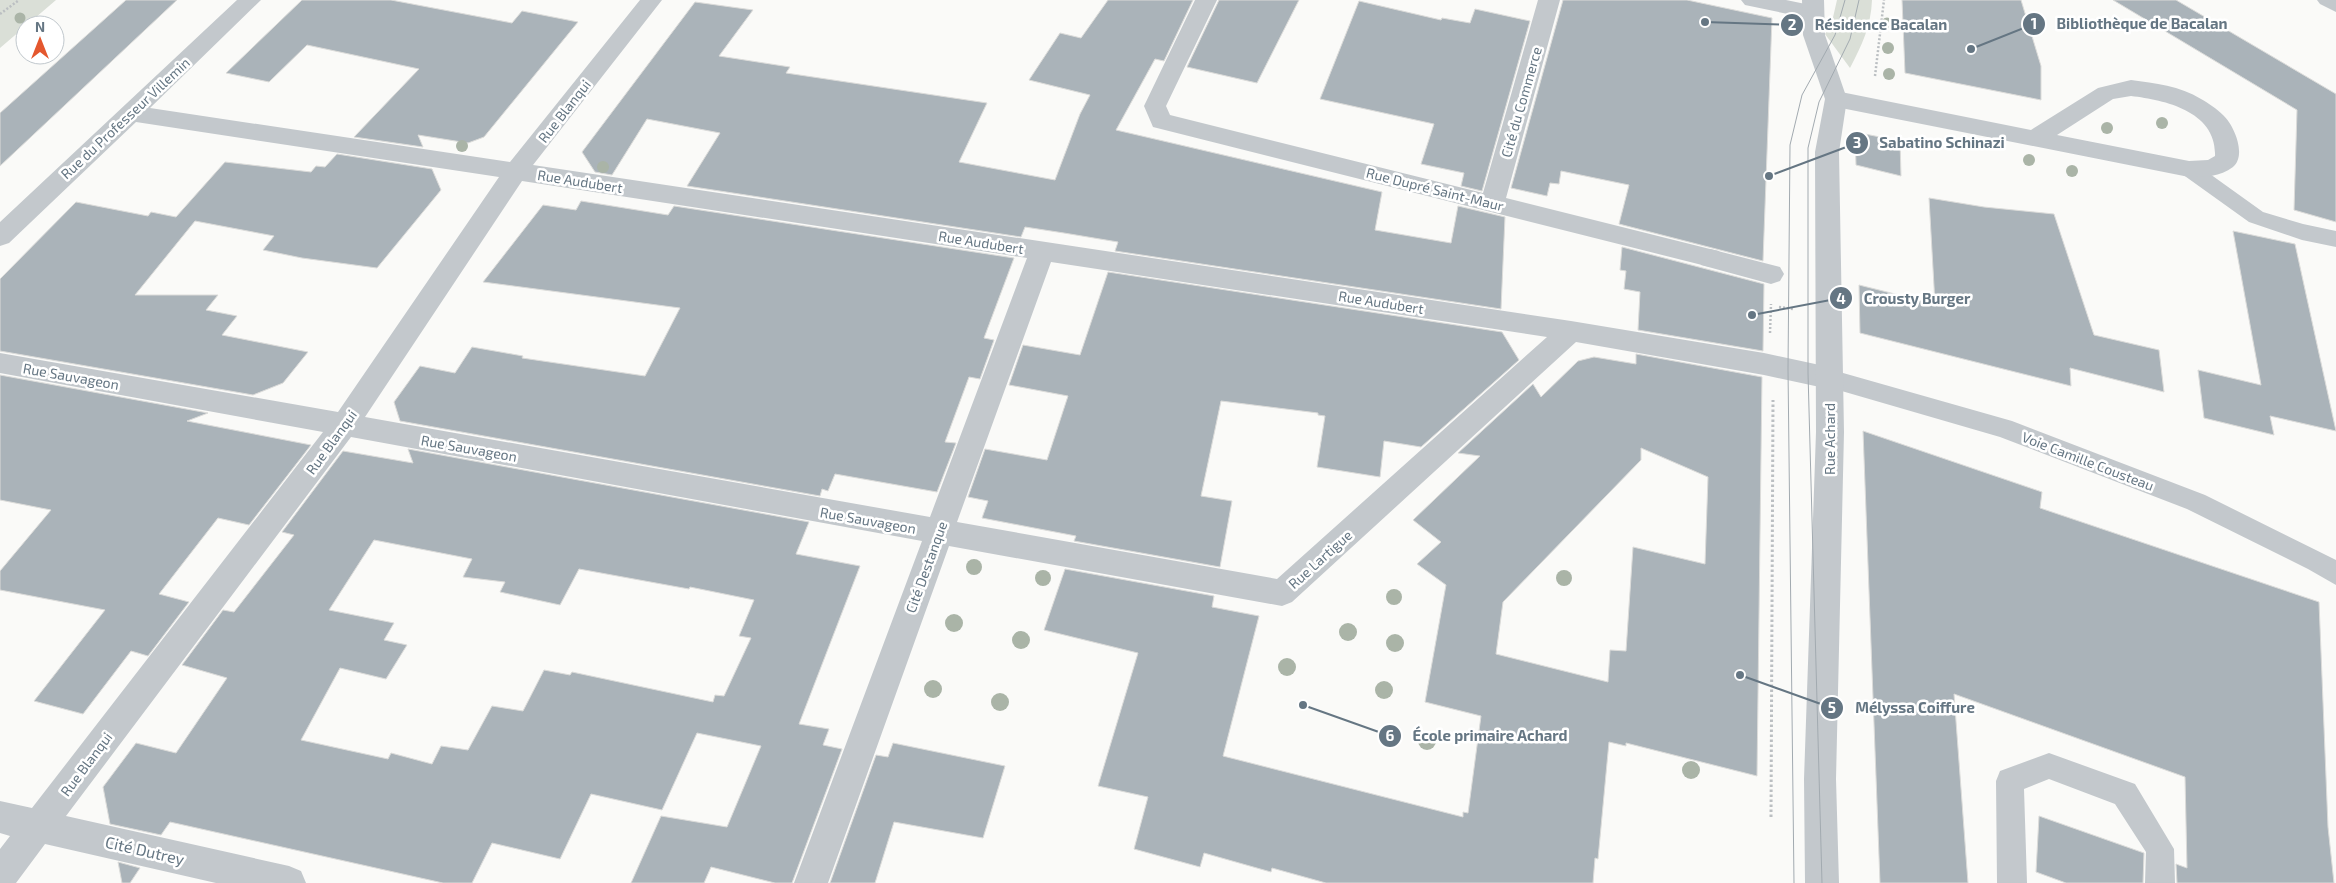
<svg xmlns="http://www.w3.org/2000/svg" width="2336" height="883" viewBox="0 0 2336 883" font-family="'Exo 2',sans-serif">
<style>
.green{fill:#dadfd7}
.building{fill:#aab3b9;stroke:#dcdcda;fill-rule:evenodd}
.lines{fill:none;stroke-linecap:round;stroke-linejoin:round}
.path-far1{stroke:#bbbfc2;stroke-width:2.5;stroke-dasharray:2 2;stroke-linecap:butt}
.path{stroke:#bbbfc2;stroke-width:3;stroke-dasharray:2.5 2.5;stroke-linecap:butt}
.service{fill:#c3c8cc;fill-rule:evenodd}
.pedestrian{fill:#c3c8cc;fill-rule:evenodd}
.minor{fill:#c3c8cc;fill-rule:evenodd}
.tertiary{fill:#c3c8cc;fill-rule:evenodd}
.tram{stroke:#a2aab0;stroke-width:1}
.tree{fill:#aab4a7}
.labels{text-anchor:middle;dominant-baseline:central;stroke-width:5;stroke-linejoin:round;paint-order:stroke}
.street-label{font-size:14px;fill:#657683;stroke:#fff}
.near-street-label{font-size:16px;fill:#657683;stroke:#fff}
.leader{fill:none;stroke:#657683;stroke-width:2}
.callout-dot{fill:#657683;stroke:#fff;stroke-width:2}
.mark-label{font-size:15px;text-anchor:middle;font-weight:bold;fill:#fff}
.callout-label{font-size:15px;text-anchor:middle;font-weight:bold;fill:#657683;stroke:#fff;stroke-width:5;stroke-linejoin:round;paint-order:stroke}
</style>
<rect width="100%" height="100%" fill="#fafaf8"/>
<path class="green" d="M0 0H56L0 48Z
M1837 0H1872C1871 26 1862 45 1850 68L1825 34 1831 26Z"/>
<path class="building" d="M126 0H177L0 166V113Z
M302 0H391L512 23 522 11 578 22 484 137 468 143 418 135 423 147 354 137 419 69 307 45 269 82 226 73Z
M1108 0H1193L1164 61 1155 59 1116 130 1382 192 1375 230 1451 243 1458 206 1505 217 1501 309 1115 251 1118 242 1064 233 1025 227 1021 237 687 186 720 133 647 119 612 175 595 172 582 152 695 2 753 10 719 56 790 67 786 73 987 103 959 162 1055 180 1080 114 1090 95 1029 80 1060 33 1081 38Z
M1219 0H1299L1257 83 1187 67Z
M1563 0H1687L1772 18 1763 261 1619 224 1629 185 1561 171 1559 184 1550 183 1547 196 1511 188Z
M1902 0H2021L2041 66V100L1905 73Z
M2113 0H2176L2336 94V222L2294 210 2297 110Z
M1359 1 1441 20 1442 18 1470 23 1475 9 1530 21 1482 191 1461 186 1464 173 1421 164 1434 124 1320 99Z
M1855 132 1900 141 1901 176 1856 165Z
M337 154 432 169 441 190 377 268 302 258 263 250 274 236 195 221 135 295H218L206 310 237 316 222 335 308 352 283 383 253 395 0 351V279L76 202 148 216 151 212 176 217 225 162 311 172 316 166 325 167Z
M1929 198 1984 207 2054 214 2094 335 2159 350 2164 392 2070 368 2071 386 1860 333 1859 285 1935 304Z
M581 201 668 215 674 206 1014 258 984 338 994 340 980 379 969 377 945 442 956 443 937 492 835 474 828 491 822 489 820 496 400 421 394 402 420 366 455 373 472 347 523 356 522 358 645 376 680 308 483 282 543 205 576 210Z
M2233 231 2295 244 2336 431 2270 416 2274 435 2204 418 2198 370 2261 385Z
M1622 247 1764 284 1763 351 1638 330 1640 292 1624 289 1626 271 1620 270Z
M1108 272 1502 332 1519 360 1421 447 1384 441 1380 477 1317 467 1325 416 1318 415V413L1221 401 1201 496 1232 501 1220 567 1074 541 1076 536 982 518 988 501 968 497 985 449 1047 460 1068 396 1009 385 1023 345 1080 355Z
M1636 354 1762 377 1757 776 1626 743V746L1609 742 1598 859 1595 858 1593 883H1326L1272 868 1271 872 1204 853 1200 867 1134 849 1148 797 1098 786 1138 653 1044 630 1065 569 1214 596 1212 607 1259 616 1223 756 1463 817V812L1468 813 1481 716 1425 702 1446 585 1417 564 1441 542 1413 520 1480 456 1458 453 1533 384 1541 397 1578 361 1594 357 1636 364ZM1641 448 1708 477 1705 564 1633 547 1626 651 1610 650 1608 682 1496 654 1503 602 1641 460Z
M0 375 208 413 187 421 311 445 249 525 218 518 159 594 189 602 148 656 131 651 83 714 34 701 105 610 0 590V571L51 510 0 500Z
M1863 431 2042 492 2040 508 2319 602 2328 827 2334 883H2177L2176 864 2187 868 2185 777 1954 694 1968 883H1880Z
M408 449 809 522 796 554 860 566 799 724 829 729 823 745 842 749 792 883H775L711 867 704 883H631L661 816 727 827 761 746 697 733 662 810 591 794 560 859 492 843 472 883H443L170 822 161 835 110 824 103 787 136 743 176 753 227 678 182 665 223 610 234 612 294 535 282 532 343 451 413 463ZM374 540 472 559 463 577 505 582 500 592 560 605 579 569 689 589 690 587 754 600 739 636 751 638 724 696 715 695 713 702 572 672 570 675 544 670 523 711 492 706 468 750 441 746 432 764 391 753 388 759 301 740 340 668 386 679 407 645 384 640 394 623 329 610Z
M893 743 1005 766 983 838 894 822 875 883H830L876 755 888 757Z
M2039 816 2144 853 2143 883H2066L2036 872Z
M118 862 140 868 130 883H122Z"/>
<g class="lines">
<path class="path-far1" d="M0 14 19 0
M1875 76 1884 0
M1779 307 1793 309
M1770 333 1771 304"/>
<path class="path" d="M1771 817 1773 400"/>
<path class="service" d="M2317 0H2336V12L2320 4Z
M2189 162 2196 164 2263 212 2303 224 2336 231V247L2302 240 2249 222 2182 174 2179 169 2182 164Z
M1829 369 2012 421 2205 495 2336 560V585L2308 569 2187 509 2000 437 1821 385 1818 378 1821 371Z
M2049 753 2135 784 2174 849 2175 883H2145L2146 852 2115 804 2049 779 2024 789 2027 883H1997L1996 781 2000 771Z"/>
<path class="pedestrian" d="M1710 249 1780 267 1784 274 1780 281 1771 284 1701 265 1698 258 1701 251Z"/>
<path class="minor" d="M237 0H261L150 108 510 162 640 0H662L533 165 1571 321 1764 353 1829 367 1838 370 1842 378 1838 386 1829 389 1764 375 1576 342 1292 602 1282 606 949 546 828 883H794L922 541 351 437 66 816 289 866 301 871 306 883H216L45 844 16 883H0V849L10 836 0 833V801L32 808 323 432 0 373V353L338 412 499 177 136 122 9 243 0 246V222ZM522 181 1027 258 930 517 365 417ZM1051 262 1547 337 1277 579 957 522Z
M1195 0H1217L1166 106 1170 115 1483 193 1538 0H1560L1506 198 1710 249 1719 251 1722 258 1719 265 1710 267 1153 127 1144 106Z
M1741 0H1786L1820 7 1823 12 1820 17 1812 19 1745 5Z
M2131 80C2155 83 2180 86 2201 99 2208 103 2217 109 2223 115 2234 125 2247 155 2233 167 2220 177 2205 177 2189 177L1836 107 1828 104 1825 99 1828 94 1836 91 2031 130 2098 88ZM2131 96C2166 100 2217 112 2215 156L2208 160 2189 161 2057 135 2113 99Z"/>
<path class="tertiary" d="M1802 0H1824L1825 35 1847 99 1839 152 1844 432 1836 779 1839 883H1805L1804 779 1816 432 1815 152 1825 99 1803 35Z"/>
<path class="tram" d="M1794 883 1788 369 1790 145 1802 95 1835 35 1845 0
M1822 883 1808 373V148L1819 102 1850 39 1859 0"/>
</g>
<g class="tree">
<circle cx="20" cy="18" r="5.5"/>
<circle cx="1887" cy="23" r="5.5"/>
<circle cx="1888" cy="48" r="6"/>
<circle cx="1889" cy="74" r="6"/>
<circle cx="2162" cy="123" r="6"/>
<circle cx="2107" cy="128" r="6"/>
<circle cx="462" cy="146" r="6"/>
<circle cx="2029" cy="160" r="6"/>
<circle cx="603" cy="167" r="6"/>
<circle cx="2072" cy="171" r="6"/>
<circle cx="974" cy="567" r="8"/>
<circle cx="1043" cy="578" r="8"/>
<circle cx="1564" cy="578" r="8"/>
<circle cx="1394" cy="597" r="8"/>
<circle cx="954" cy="623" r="9"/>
<circle cx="1348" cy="632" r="9"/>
<circle cx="1021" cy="640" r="9"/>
<circle cx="1395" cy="643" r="9"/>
<circle cx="1287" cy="667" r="9"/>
<circle cx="933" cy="689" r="9"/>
<circle cx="1384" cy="690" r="9"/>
<circle cx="1000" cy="702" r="9"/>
<circle cx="1427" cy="741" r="9"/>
<circle cx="1691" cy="770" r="9"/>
</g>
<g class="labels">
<g class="street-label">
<text transform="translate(1521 102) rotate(-74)">Cité du Commerce</text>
<text transform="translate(564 111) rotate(-52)">Rue Blanqui</text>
<text transform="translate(125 118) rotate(-43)">Rue du Professeur Villemin</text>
<text transform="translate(580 181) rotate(9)">Rue Audubert</text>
<text transform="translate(1435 189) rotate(14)">Rue Dupré Saint-Maur</text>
<text transform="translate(981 242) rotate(9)">Rue Audubert</text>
<text transform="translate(1381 302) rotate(9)">Rue Audubert</text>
<text transform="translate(71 376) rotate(10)">Rue Sauvageon</text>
<text transform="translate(1829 439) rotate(-90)">Rue Achard</text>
<text transform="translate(331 442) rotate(-54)">Rue Blanqui</text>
<text transform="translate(469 448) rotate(10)">Rue Sauvageon</text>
<text transform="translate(2088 461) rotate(21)">Voie Camille Cousteau</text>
<text transform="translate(868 520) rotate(10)">Rue Sauvageon</text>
<text transform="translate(1320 559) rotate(-42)">Rue Lartigue</text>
<text transform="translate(926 567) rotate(-70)">Cité Destanque</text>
<text transform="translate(86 764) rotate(-53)">Rue Blanqui</text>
</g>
<g class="near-street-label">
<text transform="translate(145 850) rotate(13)">Cité Dutrey</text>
</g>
</g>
<path class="leader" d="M1971 49L2034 24M1705 22L1792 25M1769 176L1857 143M1752 315L1841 298M1740 675L1832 708M1303 705L1390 736"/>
<g class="callout-dot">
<circle cx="1971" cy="49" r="5"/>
<circle cx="1705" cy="22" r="5"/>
<circle cx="1769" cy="176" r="5"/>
<circle cx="1752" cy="315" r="5"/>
<circle cx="1740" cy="675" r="5"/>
<circle cx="1303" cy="705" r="5"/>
<circle cx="2034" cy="24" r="12"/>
<circle cx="1792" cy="25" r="12"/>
<circle cx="1857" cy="143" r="12"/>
<circle cx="1841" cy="298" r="12"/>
<circle cx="1832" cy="708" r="12"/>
<circle cx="1390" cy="736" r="12"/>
</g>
<g class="mark-label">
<text x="2034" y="29">1</text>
<text x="1792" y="30">2</text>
<text x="1857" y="148">3</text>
<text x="1841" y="304">4</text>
<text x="1832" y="713">5</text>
<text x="1390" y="741">6</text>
</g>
<g class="callout-label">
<text x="2142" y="29">Bibliothèque de Bacalan</text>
<text x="1881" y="30">Résidence Bacalan</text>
<text x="1942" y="148">Sabatino Schinazi</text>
<text x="1917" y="304">Crousty Burger</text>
<text x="1915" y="713">Mélyssa Coiffure</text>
<text x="1490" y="741">École primaire Achard</text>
</g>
<g transform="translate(40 40)"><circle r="24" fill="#ffffff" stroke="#c1c8cd"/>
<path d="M0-4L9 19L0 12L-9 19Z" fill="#e4572e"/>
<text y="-8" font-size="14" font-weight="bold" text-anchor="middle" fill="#657683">N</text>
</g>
</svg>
